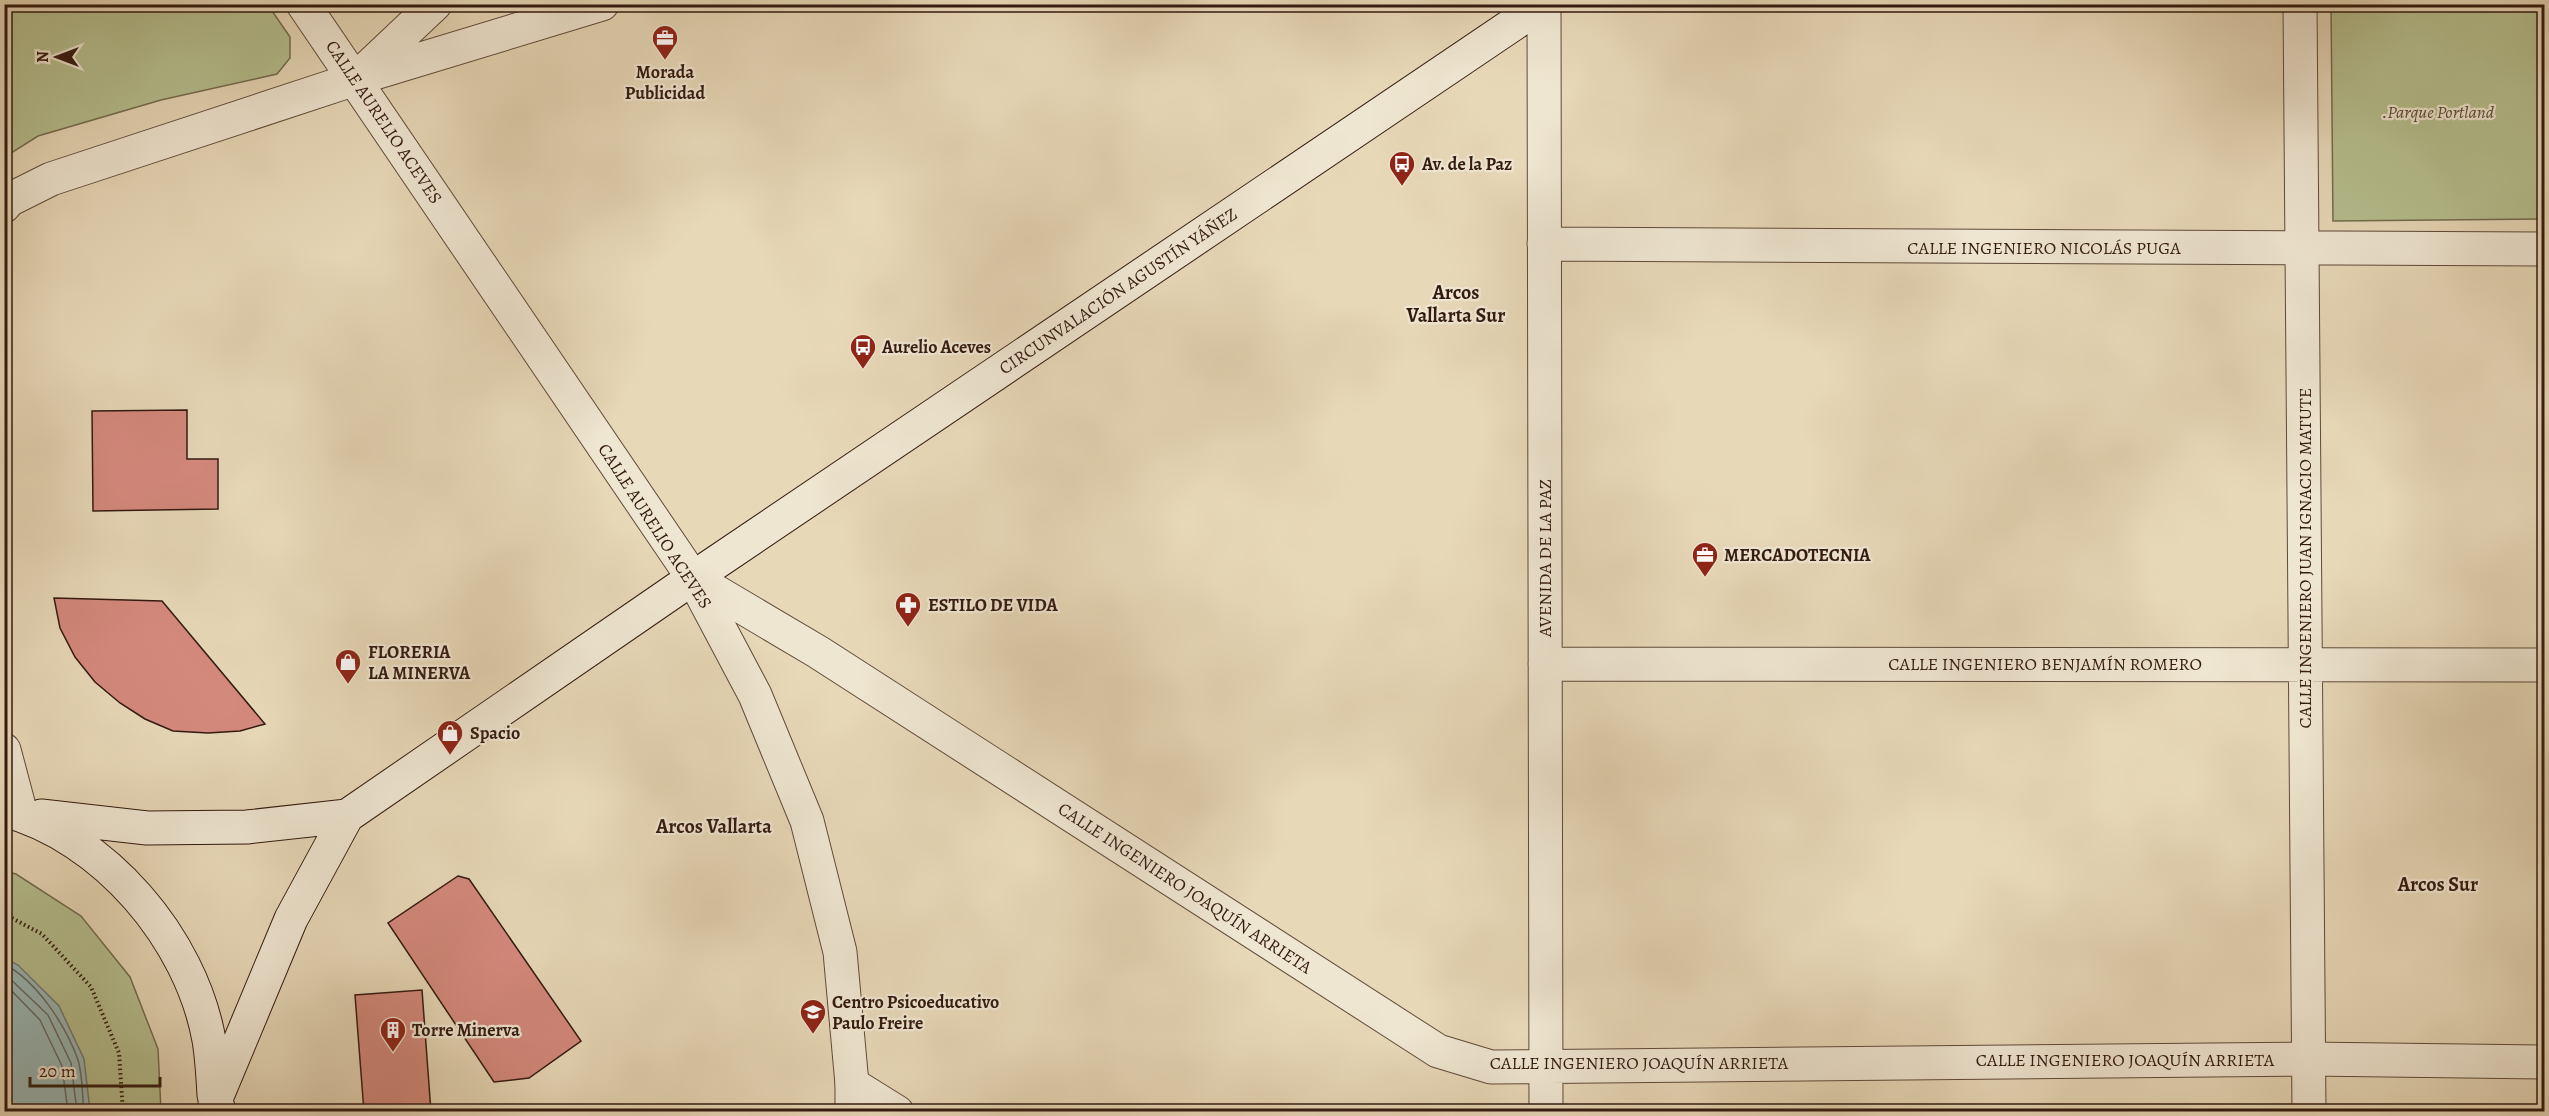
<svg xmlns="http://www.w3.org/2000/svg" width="2549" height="1116" viewBox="0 0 2549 1116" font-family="Alegreya,serif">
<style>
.green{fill:#b6bf8f;stroke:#746c50;stroke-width:1.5}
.water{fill:#99b8b7;stroke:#707974;stroke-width:1.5}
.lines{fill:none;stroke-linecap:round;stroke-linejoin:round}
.shore{stroke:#666964;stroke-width:1.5}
.building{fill:#d4897d;stroke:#331a10;stroke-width:1.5}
.primary-tunnel{stroke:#c3b296;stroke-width:33;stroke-dasharray:33 16;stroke-linecap:butt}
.minor-casing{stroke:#604a3a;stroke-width:35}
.tertiary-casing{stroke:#604a3a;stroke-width:35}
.secondary-casing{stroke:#331a10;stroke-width:35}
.path{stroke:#331a10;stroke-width:4;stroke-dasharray:1.5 3;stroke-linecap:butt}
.minor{stroke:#efe6d1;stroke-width:33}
.tertiary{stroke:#efe6d1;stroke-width:33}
.secondary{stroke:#efe6d1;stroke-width:33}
.labels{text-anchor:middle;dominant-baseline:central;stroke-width:4.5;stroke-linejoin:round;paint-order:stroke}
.poi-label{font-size:18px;font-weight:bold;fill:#331a10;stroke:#efe6d1;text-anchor:start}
.park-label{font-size:18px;font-style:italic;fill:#5a4c36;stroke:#efe6d1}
.street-label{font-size:18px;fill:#331a10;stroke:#efe6d1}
.neighbourhood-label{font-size:20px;font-weight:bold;fill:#331a10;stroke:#efe6d1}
</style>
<rect width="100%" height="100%" fill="#e7d8b8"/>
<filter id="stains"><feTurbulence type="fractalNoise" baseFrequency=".00333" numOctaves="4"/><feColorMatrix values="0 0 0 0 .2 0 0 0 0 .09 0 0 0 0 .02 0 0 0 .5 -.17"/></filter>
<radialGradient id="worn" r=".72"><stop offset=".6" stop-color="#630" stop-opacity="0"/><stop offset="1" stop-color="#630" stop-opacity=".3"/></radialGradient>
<path class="green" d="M5 4 268 5 290 37V58L277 74 161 100 38 136 5 157Z
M2331 5H2544V219L2333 221Z
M4 871 16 874 81 916 130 977 158 1049 161 1111H5Z"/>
<path class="water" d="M4 958 18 965 59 1006 84 1059 90 1111H5Z"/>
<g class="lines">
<path class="shore" d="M4 964C37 981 66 1026 78 1060 83 1076 82 1095 84 1112
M4 973 48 1015 71 1063 77 1112
M4 983 40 1020 62 1066 68 1112"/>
</g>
<path class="building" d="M187 410V459H218V509L93 511 92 411Z
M54 598 162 601 265 724 240 731 208 733 173 731 145 719 120 703 95 682 75 657 60 628Z
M458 876 469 879 581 1041 529 1078 494 1082 388 923Z
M422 990 431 1112H364L355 995Z
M477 1105 488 1112H473Z"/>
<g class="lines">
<path class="primary-tunnel" d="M4 1111 5 1112"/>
<g class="minor-casing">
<path id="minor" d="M1544 4 1546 1112
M2300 4 2309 1112
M361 74 435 4
M4 206 9 200 51 179 355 79 602 4
M1544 244 2544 249
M693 578 818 652 1438 1051 1491 1067 2309 1059 2544 1062
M1545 664 2544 665
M4 750 21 814
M852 1084 897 1112"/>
</g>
<g class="tertiary-casing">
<path id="tertiary" d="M303 4 693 578 755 695 807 821 840 952 852 1084V1112"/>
</g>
<g class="secondary-casing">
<path id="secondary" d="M4 810C105 837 191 939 209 1040 212 1058 213 1077 214 1095
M41 816 147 828 247 827 347 816
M220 1112 215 1101 291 919 347 816 693 578 1543 4"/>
</g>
<path class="path" d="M4 914 42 934 91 987 119 1053 123 1112"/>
<use href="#minor" class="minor"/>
<use href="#tertiary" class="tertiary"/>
<use href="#secondary" class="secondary"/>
</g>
<defs>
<g id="office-pin" transform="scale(1.35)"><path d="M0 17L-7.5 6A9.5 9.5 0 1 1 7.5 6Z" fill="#8f2418" stroke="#efe6d1"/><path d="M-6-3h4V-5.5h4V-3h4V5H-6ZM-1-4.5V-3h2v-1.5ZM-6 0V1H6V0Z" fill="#fff"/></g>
<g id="bus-pin" transform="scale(1.35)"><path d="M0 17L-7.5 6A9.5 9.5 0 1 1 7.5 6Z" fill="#8f2418" stroke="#efe6d1"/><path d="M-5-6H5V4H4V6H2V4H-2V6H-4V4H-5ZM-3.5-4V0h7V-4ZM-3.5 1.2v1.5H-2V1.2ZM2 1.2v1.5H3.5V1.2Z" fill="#fff"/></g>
<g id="pharmacy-pin" transform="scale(1.35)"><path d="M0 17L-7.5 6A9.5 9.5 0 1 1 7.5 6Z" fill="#8f2418" stroke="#efe6d1"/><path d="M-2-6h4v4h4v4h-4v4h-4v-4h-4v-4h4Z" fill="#fff"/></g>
<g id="shop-pin" transform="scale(1.35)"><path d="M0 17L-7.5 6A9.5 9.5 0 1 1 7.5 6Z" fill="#8f2418" stroke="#efe6d1"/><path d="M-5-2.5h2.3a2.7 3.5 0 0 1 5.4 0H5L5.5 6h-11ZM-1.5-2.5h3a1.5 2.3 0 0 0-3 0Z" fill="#fff"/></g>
<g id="school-pin" transform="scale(1.35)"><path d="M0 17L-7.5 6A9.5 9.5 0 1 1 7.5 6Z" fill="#8f2418" stroke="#efe6d1"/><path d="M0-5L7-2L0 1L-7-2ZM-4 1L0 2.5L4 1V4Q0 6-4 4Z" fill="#fff"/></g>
<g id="building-pin" transform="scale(1.35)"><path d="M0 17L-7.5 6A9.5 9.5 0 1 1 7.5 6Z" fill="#8f2418" stroke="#efe6d1"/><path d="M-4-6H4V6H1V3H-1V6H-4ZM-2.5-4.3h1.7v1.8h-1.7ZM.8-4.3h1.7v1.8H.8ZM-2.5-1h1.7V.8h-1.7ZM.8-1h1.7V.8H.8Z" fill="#fff"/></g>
</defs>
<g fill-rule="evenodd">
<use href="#office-pin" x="665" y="38"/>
<use href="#bus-pin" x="1402" y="164"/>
<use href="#bus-pin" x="863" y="347"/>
<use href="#office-pin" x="1705" y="555"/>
<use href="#pharmacy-pin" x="908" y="605"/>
<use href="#shop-pin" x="348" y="662"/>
<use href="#shop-pin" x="450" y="733"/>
<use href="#school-pin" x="813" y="1012"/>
<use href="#building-pin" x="393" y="1030"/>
</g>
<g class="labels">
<g class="poi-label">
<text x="665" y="72" text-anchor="middle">Morada<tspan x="665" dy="21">Publicidad</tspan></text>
<text x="1422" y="164">Av. de la Paz</text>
<text x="882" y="347">Aurelio Aceves</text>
<text x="1724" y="555">MERCADOTECNIA</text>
<text x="928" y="605">ESTILO DE VIDA</text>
<text x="368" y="652">FLORERIA<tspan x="368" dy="21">LA MINERVA</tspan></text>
<text x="470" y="733">Spacio</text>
<text x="832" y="1002">Centro Psicoeducativo<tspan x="832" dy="21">Paulo Freire</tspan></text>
<text x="412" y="1030">Torre Minerva</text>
</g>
<g class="park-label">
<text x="2438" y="112">.Parque Portland</text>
</g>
<g class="street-label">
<text transform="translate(384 122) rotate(56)">CALLE AURELIO ACEVES</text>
<text x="2044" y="248">CALLE INGENIERO NICOLÁS PUGA</text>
<text transform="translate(1118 291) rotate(-34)">CIRCUNVALACIÓN AGUSTÍN YÁÑEZ</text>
<text transform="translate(655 526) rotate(57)">CALLE AURELIO ACEVES</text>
<text transform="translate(1545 558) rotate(-90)">AVENIDA DE LA PAZ</text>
<text transform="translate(2305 558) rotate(-90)">CALLE INGENIERO JUAN IGNACIO MATUTE</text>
<text x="2045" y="664">CALLE INGENIERO BENJAMÍN ROMERO</text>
<text transform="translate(1185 888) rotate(33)">CALLE INGENIERO JOAQUÍN ARRIETA</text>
<text x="2125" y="1060">CALLE INGENIERO JOAQUÍN ARRIETA</text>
<text x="1639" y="1063">CALLE INGENIERO JOAQUÍN ARRIETA</text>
</g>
<g class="neighbourhood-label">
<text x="1456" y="292">Arcos<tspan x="1456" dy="23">Vallarta Sur</tspan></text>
<text x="714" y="826">Arcos Vallarta</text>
<text x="2438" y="884">Arcos Sur</text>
</g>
</g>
<rect width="2549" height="1116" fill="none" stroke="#e7d8b8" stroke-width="24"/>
<rect x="6" y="6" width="2537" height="1104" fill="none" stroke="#331a10" stroke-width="3"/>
<rect x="12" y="12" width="2525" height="1092" fill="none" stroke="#331a10" stroke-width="1.5"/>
<g transform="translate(57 57) rotate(270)" stroke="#efe6d1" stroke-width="4.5" paint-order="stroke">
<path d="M0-4.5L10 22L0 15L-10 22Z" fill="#331a10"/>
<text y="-9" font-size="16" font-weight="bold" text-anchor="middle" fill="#331a10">N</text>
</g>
<path d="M30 1077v9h130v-9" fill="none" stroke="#331a10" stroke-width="3"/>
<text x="39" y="1077" font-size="18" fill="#331a10" stroke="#efe6d1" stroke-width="4.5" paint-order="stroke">20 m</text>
<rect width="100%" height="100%" filter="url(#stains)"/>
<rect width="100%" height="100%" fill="url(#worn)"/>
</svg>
